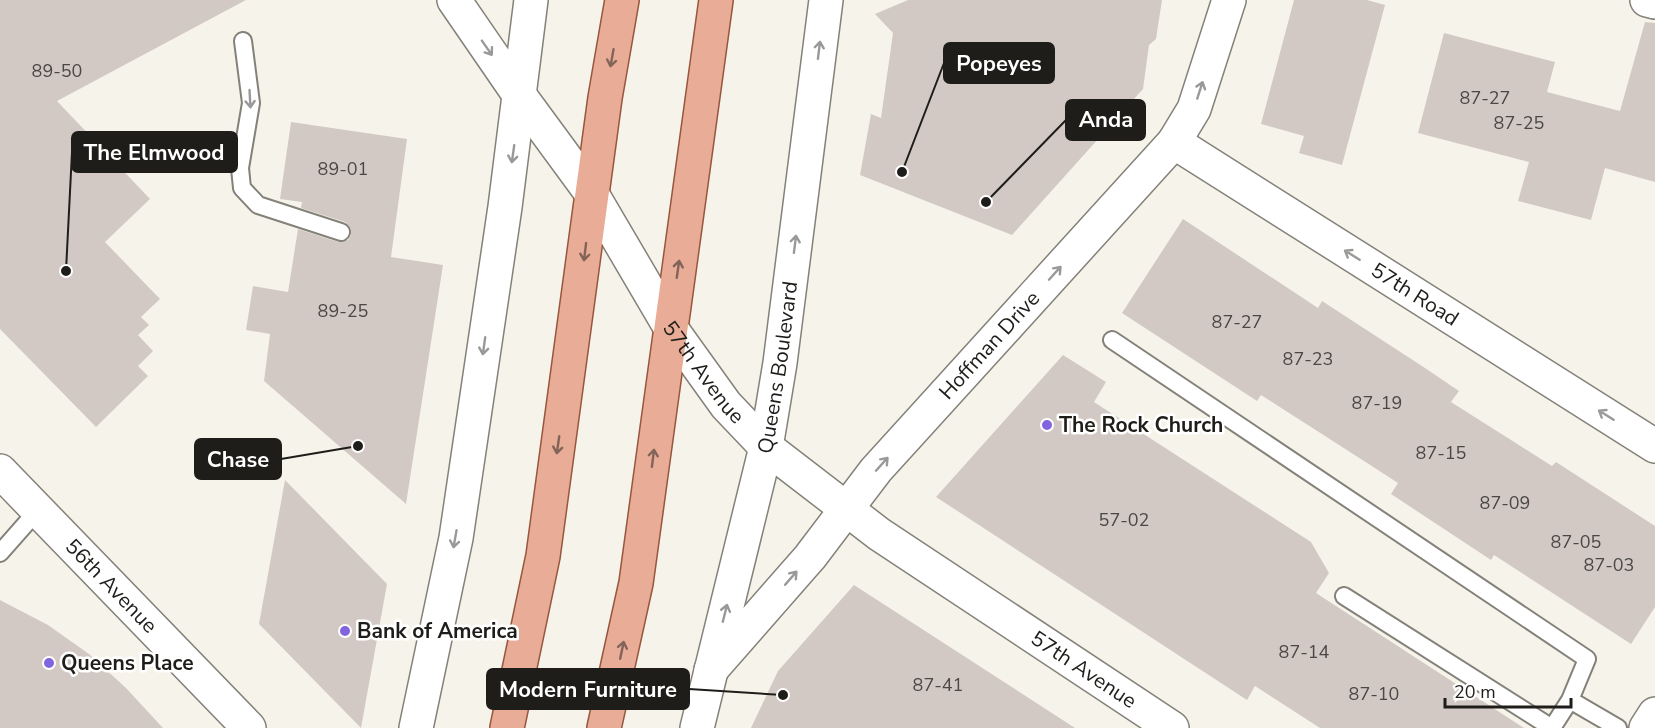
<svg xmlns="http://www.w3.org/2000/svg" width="1655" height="728" viewBox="0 0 1655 728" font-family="'Nunito Sans',sans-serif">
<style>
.building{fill:#d3c9c4}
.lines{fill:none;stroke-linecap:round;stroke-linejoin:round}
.service-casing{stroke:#838179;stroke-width:20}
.minor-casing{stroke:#838179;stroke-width:36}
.tertiary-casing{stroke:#838179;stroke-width:36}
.primary-casing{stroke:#97563e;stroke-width:36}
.service{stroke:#fff;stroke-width:16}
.minor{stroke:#fff;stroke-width:33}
.tertiary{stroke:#fff;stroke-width:33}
.primary{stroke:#e8ac97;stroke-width:33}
.oneway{stroke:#9a9998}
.oneway2{stroke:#836458}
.poi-dot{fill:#8364df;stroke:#fff;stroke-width:2}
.labels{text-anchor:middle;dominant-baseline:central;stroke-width:5;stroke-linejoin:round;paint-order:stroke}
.number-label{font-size:18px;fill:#4b4844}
.street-label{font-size:21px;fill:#1e1d1a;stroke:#fff}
.poi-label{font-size:21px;font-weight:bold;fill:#1e1d1a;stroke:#fff;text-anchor:start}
.leader{fill:none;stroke:#1e1d1a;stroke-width:2}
.callout-dot{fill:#1e1d1a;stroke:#fff;stroke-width:2}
.callout{fill:#1e1d1a;stroke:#1e1d1a;stroke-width:2}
.callout-label{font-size:22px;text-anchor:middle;font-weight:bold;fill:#fff}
</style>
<rect width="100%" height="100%" fill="#f6f4ea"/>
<path class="building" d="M0 0H246L57 101 150 199 105 242 160 299 141 317 149 325 138 335 153 351 138 366 148 376 96 427 0 329Z
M908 0H1162L1156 39 1149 45 1143 89 1012 235 860 175 871 114 881 118 893 33 875 14Z
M1294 0H1367L1385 5 1342 165 1299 153 1304 136 1261 124Z
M1645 22 1655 23V182L1605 168 1591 220 1518 201 1529 162 1418 133 1444 33 1555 62 1547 92 1620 111Z
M291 122 407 139 391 257 443 265 406 504 264 381 270 334 246 330 253 286 288 292 298 229 338 242 348 240 351 235V229L345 222 301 208 302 202 280 199Z
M1183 219 1318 308 1322 301 1425 368 1459 391 1451 402 1552 466 1556 462 1655 526V607L1631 644 1494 555 1491 560 1391 494 1398 483 1364 461 1261 395 1257 401 1122 313Z
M1063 355 1106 382 1094 402 1311 542 1329 573 1316 593 1524 728H1320L1255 686 1247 700 936 497Z
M285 480 387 584 361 728 259 624Z
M854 585 1075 728H751L778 671Z
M0 600 48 625 89 654 126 688 163 728H0Z"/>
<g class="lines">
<g class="service-casing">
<path id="service" d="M243 41 251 103 240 168 242 188 258 205 341 232
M1112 340 1587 659 1570 700 1618 728
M0 553 38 510
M1344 596 1552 728 1570 700"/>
</g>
<g class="minor-casing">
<g id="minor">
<path d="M454 0 520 96"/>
<path d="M1647 0 1655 2"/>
<path id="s1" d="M1174 142 1655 446"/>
<path id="s2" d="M0 471 249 728"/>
<path id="s3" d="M711 670 810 557 876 470 1174 142 1194 109 1229 0"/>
<path d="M1646 728 1655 714"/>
</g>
</g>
<g class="tertiary-casing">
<g id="tertiary">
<path id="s4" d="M520 96 592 194 670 327 726 405 766 447 879 534 1172 728"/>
<path d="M416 728 456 538 505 207 531 0"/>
<path id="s5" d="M697 728 766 447 780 363 826 0"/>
</g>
</g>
<g class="primary-casing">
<path id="primary" d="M507 728 543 556 605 98 622 0
M604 728 636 583 716 0"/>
</g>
<use href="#service" class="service"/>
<use href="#minor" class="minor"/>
<use href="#tertiary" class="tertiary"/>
<use href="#primary" class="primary"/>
</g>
<defs><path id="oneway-shaft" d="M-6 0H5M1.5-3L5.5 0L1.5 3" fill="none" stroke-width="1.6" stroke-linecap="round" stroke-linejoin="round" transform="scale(1.5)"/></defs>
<g class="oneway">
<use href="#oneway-shaft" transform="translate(487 48) rotate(55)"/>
<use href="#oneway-shaft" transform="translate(819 50) rotate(-83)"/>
<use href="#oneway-shaft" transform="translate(1200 90) rotate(-72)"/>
<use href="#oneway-shaft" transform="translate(250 99) rotate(87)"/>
<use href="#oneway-shaft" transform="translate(513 154) rotate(98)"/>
<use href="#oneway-shaft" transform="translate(795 244) rotate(-83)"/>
<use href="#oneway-shaft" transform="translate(1352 255) rotate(-148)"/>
<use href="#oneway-shaft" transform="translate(1055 273) rotate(-48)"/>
<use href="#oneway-shaft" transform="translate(484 346) rotate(98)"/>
<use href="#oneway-shaft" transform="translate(1606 415) rotate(-148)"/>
<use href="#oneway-shaft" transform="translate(882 464) rotate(-48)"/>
<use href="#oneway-shaft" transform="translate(455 539) rotate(100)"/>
<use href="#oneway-shaft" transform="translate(791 578) rotate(-49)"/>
<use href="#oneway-shaft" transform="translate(725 613) rotate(-76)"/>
</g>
<g class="oneway2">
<use href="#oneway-shaft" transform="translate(612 58) rotate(100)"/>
<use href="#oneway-shaft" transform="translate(585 252) rotate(97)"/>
<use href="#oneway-shaft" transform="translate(678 269) rotate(-82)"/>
<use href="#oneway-shaft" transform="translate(558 445) rotate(98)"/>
<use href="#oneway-shaft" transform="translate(653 458) rotate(-83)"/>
<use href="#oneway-shaft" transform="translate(622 650) rotate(-78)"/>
</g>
<g class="poi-dot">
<circle cx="1047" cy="425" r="6"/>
<circle cx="345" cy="631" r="6"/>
<circle cx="49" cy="663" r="6"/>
</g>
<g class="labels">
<g class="number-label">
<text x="57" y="71">89-50</text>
<text x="1485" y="98">87-27</text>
<text x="1519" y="123">87-25</text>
<text x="343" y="169">89-01</text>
<text x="343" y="311">89-25</text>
<text x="1237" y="322">87-27</text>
<text x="1308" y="359">87-23</text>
<text x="1377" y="403">87-19</text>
<text x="1441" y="453">87-15</text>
<text x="1505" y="503">87-09</text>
<text x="1124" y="520">57-02</text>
<text x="1576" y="542">87-05</text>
<text x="1609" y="565">87-03</text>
<text x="1304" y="652">87-14</text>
<text x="938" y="685">87-41</text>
<text x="1374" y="694">87-10</text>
</g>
<g class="street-label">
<text stroke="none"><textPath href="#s1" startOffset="285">57th Road</textPath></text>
<text stroke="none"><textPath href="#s3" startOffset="428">Hoffman Drive</textPath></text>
<text stroke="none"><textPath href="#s5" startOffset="370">Queens Boulevard</textPath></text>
<text stroke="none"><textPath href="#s4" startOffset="332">57th Avenue</textPath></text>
<text stroke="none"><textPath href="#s2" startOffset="160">56th Avenue</textPath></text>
<text stroke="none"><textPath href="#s4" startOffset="818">57th Avenue</textPath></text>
</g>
<g class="poi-label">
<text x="1059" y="425">The Rock Church</text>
<text x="357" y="631">Bank of America</text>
<text x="61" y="663">Queens Place</text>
</g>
</g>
<path class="leader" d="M902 172L944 63M986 202L1066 120M66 271L72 152M358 446L281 459M783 695L689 689"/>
<g class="callout-dot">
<circle cx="902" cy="172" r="6"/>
<circle cx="986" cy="202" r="6"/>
<circle cx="66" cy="271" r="6"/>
<circle cx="358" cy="446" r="6"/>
<circle cx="783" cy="695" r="6"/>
</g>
<g class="callout">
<rect x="944" y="43" width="110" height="40" rx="6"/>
<rect x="1066" y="100" width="79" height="40" rx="6"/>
<rect x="72" y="132" width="165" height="40" rx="6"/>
<rect x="195" y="439" width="86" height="40" rx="6"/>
<rect x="487" y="669" width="202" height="40" rx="6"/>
</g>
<g class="callout-label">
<text x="999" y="71">Popeyes</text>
<text x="1106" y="127">Anda</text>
<text x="154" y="160">The Elmwood</text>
<text x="238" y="467">Chase</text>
<text x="588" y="697">Modern Furniture</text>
</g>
<path d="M1445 698v9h126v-9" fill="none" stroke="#1e1d1a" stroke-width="3"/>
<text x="1454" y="698" font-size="18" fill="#1e1d1a" stroke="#ffffff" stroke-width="4.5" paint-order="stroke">20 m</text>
</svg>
